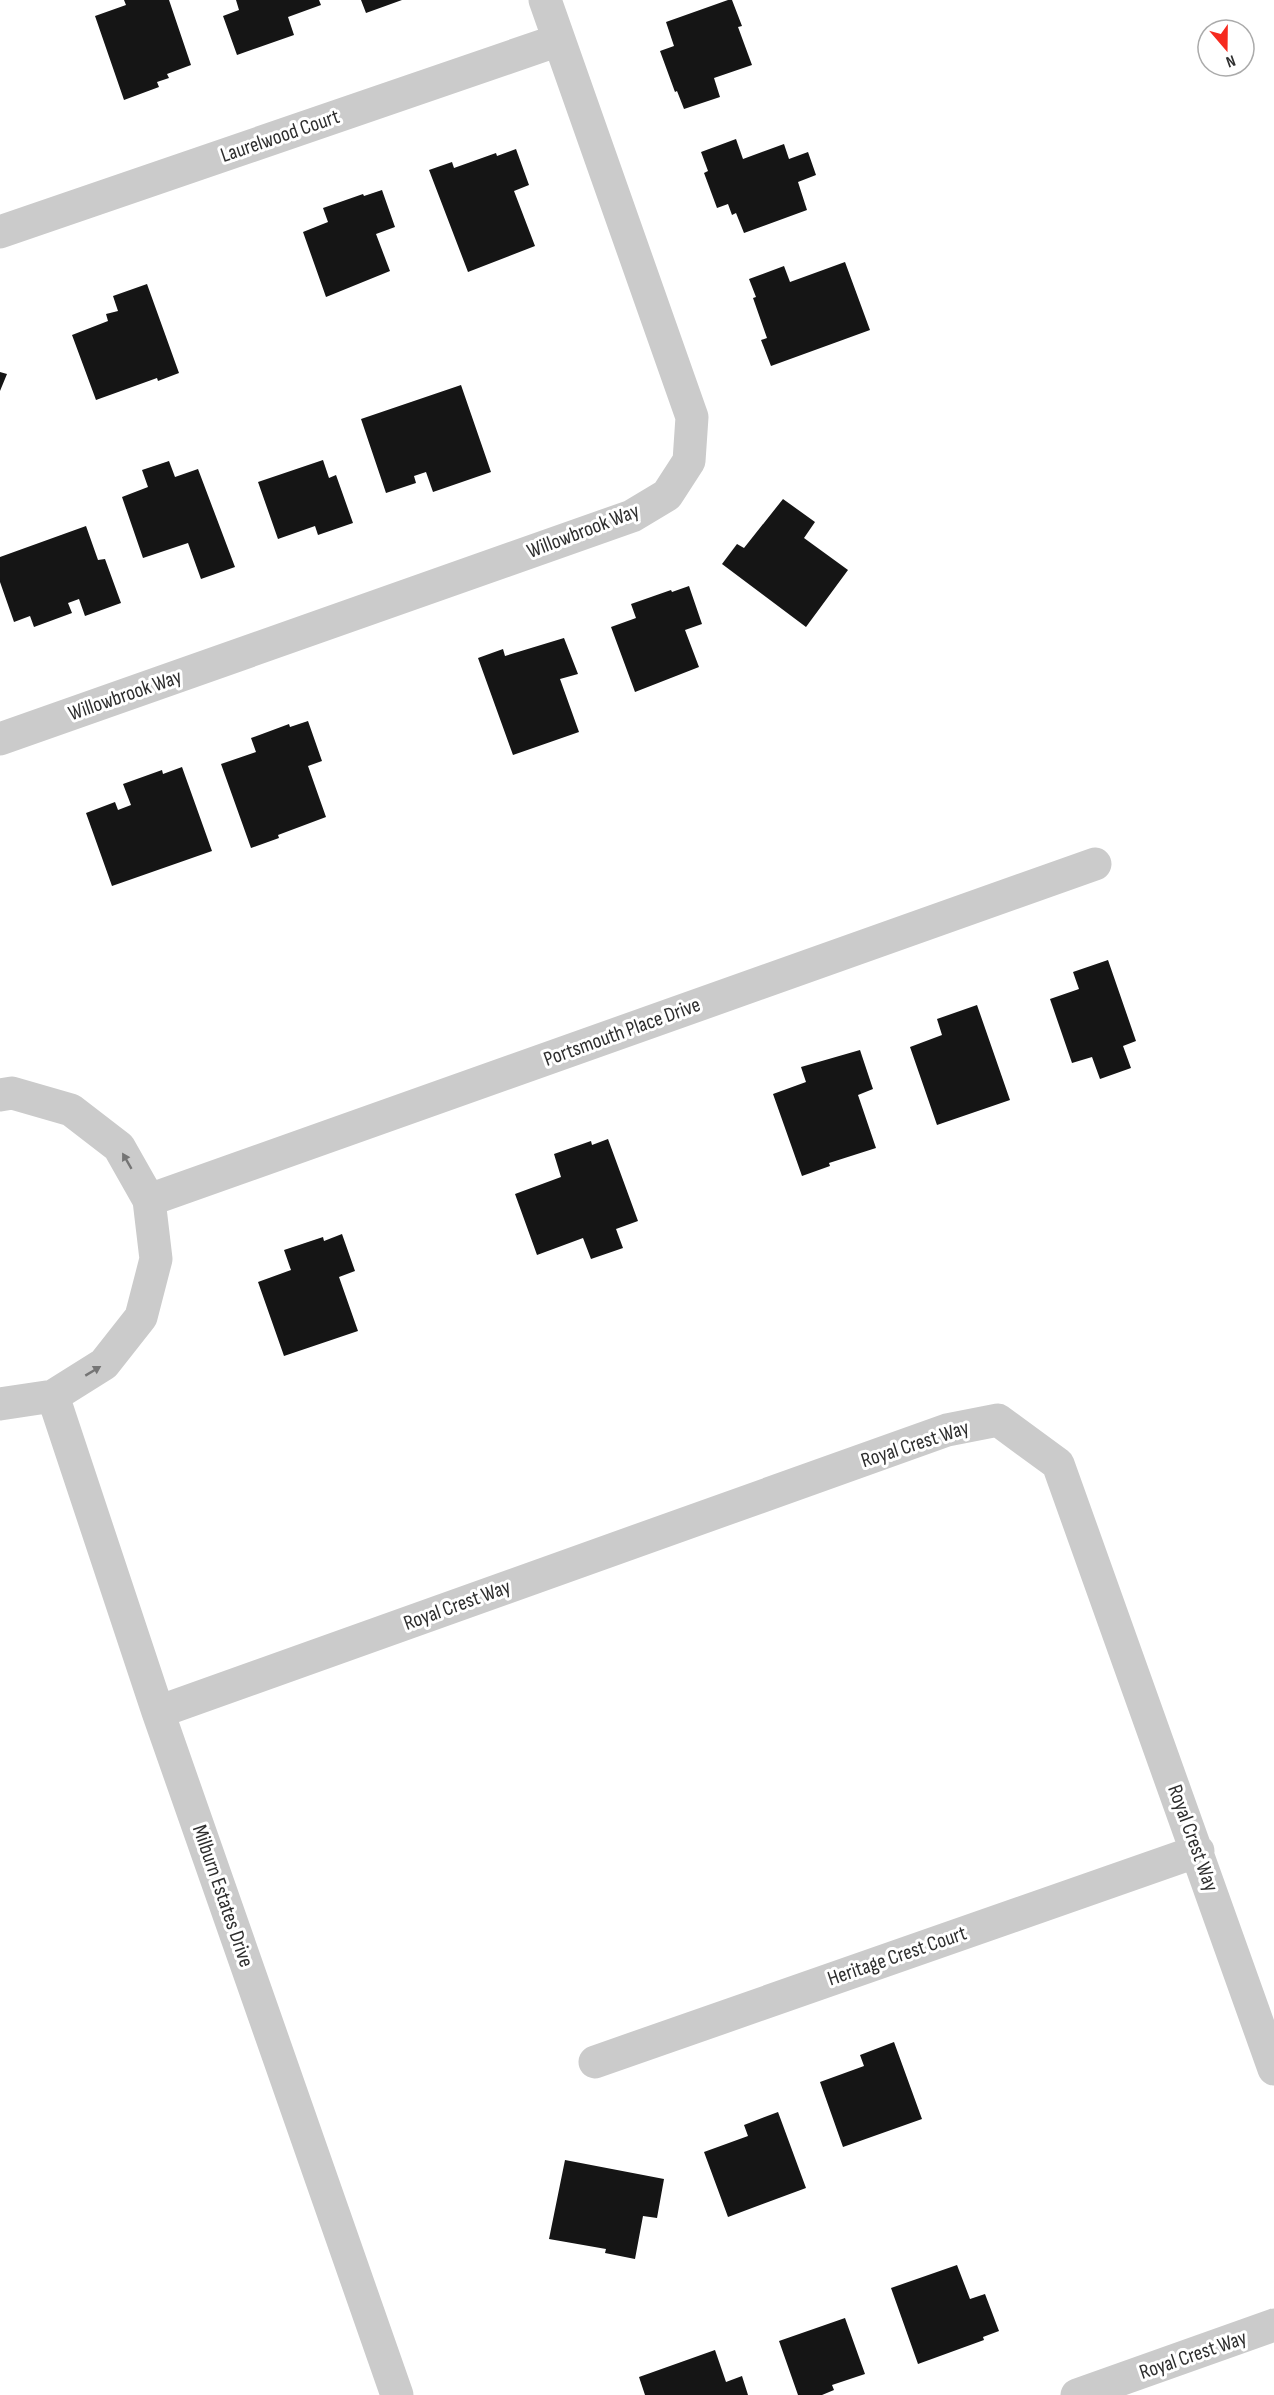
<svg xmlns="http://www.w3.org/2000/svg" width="1274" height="2395" viewBox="0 0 1274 2395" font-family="'Sofia Sans Condensed',sans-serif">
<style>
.building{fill:#151515}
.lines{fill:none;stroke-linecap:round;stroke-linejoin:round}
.street{stroke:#cbcbcb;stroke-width:33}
.oneway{fill:#757575}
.labels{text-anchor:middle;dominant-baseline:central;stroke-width:6;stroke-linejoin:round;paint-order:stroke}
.street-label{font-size:21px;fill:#2e2e2e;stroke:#fff}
</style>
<rect width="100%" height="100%" fill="#fff"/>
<path class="building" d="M124 0H169L191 65 167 74 169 78 157 82 159 87 124 100 95 16 126 5Z
M236 0H319L321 5 288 17 294 35 237 55 223 16 239 10Z
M361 0H402L366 13Z
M728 0H732L742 26 738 27 752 65 714 78 720 97 684 109 677 91 675 92 660 51 674 46 666 22Z
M736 139 743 159 784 144 789 159 808 152 816 175 798 182 807 210 744 233 736 213 732 215 728 204 717 208 704 173 708 171 701 152Z
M516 149 529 185 514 191 535 246 468 272 429 170 452 162 454 168 496 153 497 156Z
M382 190 395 227 376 234 390 271 326 297 303 232 328 222 323 208 363 194 364 196Z
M845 262 870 330 771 366 761 340 767 338 753 298 756 297 749 279 784 266 790 282Z
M147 284 179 373 158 381 157 378 96 400 72 335 108 321 106 314 118 311 113 296Z
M0 372 7 374 0 391Z
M461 385 491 472 433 492 426 472 414 476 416 483 386 493 361 419Z
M323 460 329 478 336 475 353 523 318 535 315 526 278 539 258 482Z
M169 461 175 477 198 469 235 567 201 579 188 543 143 558 122 497 148 487 142 470Z
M783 499 815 522 804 538 848 570 806 627 722 564 737 544 744 548Z
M86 526 98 560 105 559 121 603 85 616 79 599 68 603 72 613 34 627 30 616 14 622 0 582V557Z
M689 586 702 624 685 630 699 667 635 692 611 627 636 618 631 604 671 590 672 592Z
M564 638 578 674 560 679 579 732 513 755 478 658 503 649 505 656Z
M308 721 322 761 308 766 326 817 278 835 279 838 251 848 221 764 256 752 251 738 289 724 290 727Z
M182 767 212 851 112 886 86 813 115 802 118 810 131 805 123 784 162 770 163 774Z
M1108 960 1136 1041 1123 1046 1131 1068 1100 1079 1092 1057 1072 1063 1050 999 1079 989 1073 972Z
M977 1005 1010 1100 937 1125 910 1047 942 1035 937 1019Z
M860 1050 873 1089 858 1095 876 1148 829 1163 830 1166 802 1176 773 1094 806 1082 801 1067Z
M608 1139 638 1221 616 1229 623 1248 591 1259 583 1238 537 1255 515 1194 561 1177 554 1154 591 1141 592 1145Z
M342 1234 355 1271 339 1277 358 1331 284 1356 258 1282 291 1270 284 1250 323 1237 324 1241Z
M894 2042 922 2119 843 2147 820 2082 864 2066 860 2055Z
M778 2112 806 2188 728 2217 704 2152 748 2136 744 2125Z
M565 2160 664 2179 657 2218 643 2216 635 2259 605 2253 606 2249 549 2239Z
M957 2265 970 2299 985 2294 999 2331 983 2337 984 2340 918 2364 891 2288Z
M845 2318 865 2374 832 2385 834 2390 822 2395H798L779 2341Z
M715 2350 726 2382 742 2376 748 2395H645L639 2377Z"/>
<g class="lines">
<path class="street" d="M0 232 559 40
M0 739 632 516 667 495 689 461 692 417 545 0
M0 1095 12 1093 71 1110 119 1147 149 1200 156 1259 141 1317 104 1364 53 1396 0 1404
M149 1200 1095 864
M53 1396 158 1712 397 2395
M158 1712 947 1430 998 1420 1058 1464 1274 2069
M595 2062 1198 1851
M1077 2395 1274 2325"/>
</g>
<defs><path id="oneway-solid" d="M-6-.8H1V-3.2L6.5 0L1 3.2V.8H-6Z" transform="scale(1.5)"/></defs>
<g class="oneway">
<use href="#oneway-solid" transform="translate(127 1161) rotate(-120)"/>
<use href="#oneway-solid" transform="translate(93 1371) rotate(-31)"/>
</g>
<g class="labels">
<g class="street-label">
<text transform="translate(280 136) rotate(-19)">Laurelwood Court</text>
<text transform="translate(583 531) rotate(-21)">Willowbrook Way</text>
<text transform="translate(125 695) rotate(-19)">Willowbrook Way</text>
<text transform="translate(622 1032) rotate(-20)">Portsmouth Place Drive</text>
<text transform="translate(915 1444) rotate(-18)">Royal Crest Way</text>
<text transform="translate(457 1605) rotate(-20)">Royal Crest Way</text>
<text transform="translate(1193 1838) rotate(70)">Royal Crest Way</text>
<text transform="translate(223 1896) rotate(71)">Milburn Estates Drive</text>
<text transform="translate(897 1956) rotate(-19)">Heritage Crest Court</text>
<text transform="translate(1193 2355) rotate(-19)">Royal Crest Way</text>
</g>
</g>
<g transform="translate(1226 48) rotate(160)"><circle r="28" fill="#ffffff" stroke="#ababab" stroke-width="1.5"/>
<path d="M0-4.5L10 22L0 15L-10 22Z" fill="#f62a1f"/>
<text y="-9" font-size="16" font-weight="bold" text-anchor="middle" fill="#2e2e2e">N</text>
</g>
</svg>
